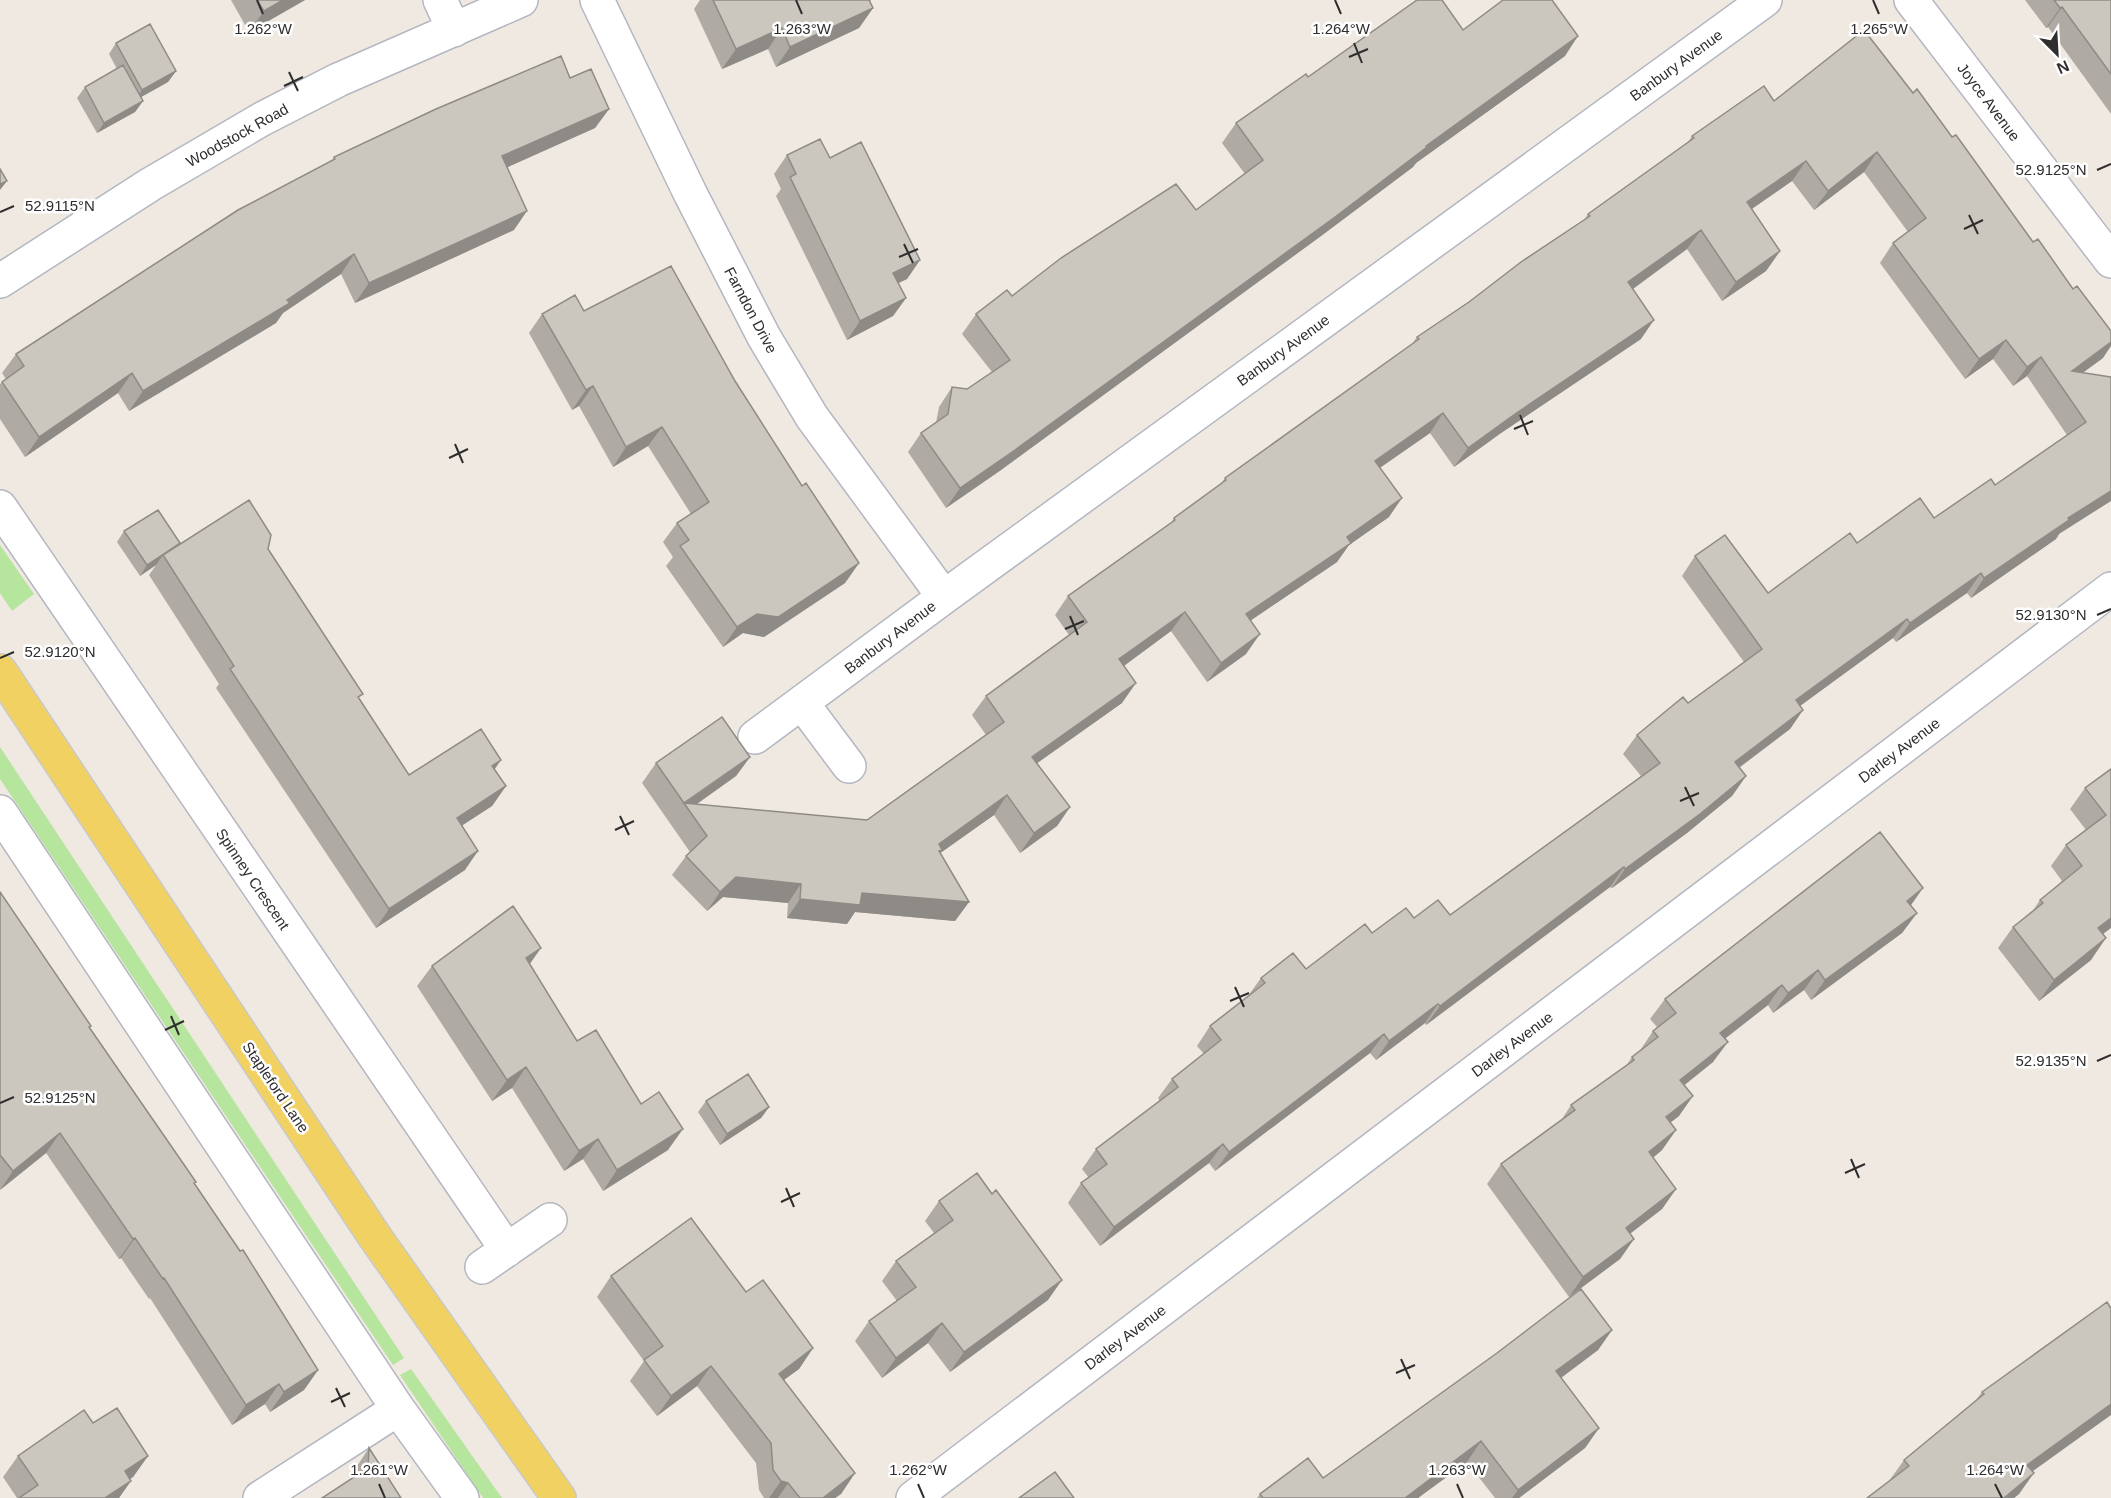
<svg xmlns="http://www.w3.org/2000/svg" width="2111" height="1498" viewBox="0 0 2111 1498" font-family="Helvetica,sans-serif">
<style>
.green{fill:#b6e59e}
.lines{fill:none;stroke-linecap:round;stroke-linejoin:round}
.minor-casing{stroke:#b4b7c1;stroke-width:36}
.major-casing{stroke:#c9c9c9;stroke-width:36}
.minor{stroke:#fff;stroke-width:33}
.major{stroke:#f2d163;stroke-width:33}
.wall{fill:#afaba4}
.shaded-wall{fill:#8e8b86}
.building{fill:#cbc7bf;stroke:#8e8b86;stroke-width:1.5}
.ticks{fill:none;stroke:#2e2e2e;stroke-width:2}
.labels{text-anchor:middle;dominant-baseline:central;stroke-width:5;stroke-linejoin:round;paint-order:stroke}
.street-label{font-size:15px;fill:#2e2e2e;stroke:#fff}
.ticks-label{font-size:15px;text-anchor:middle;fill:#2e2e2e;stroke:#fff;stroke-width:5;stroke-linejoin:round;paint-order:stroke}
</style>
<rect width="100%" height="100%" fill="#efe9e1"/>
<path class="green" d="M0 545 34 594 12 611 0 593Z
M0 747 404 1358 393 1365 0 779Z
M411 1369 502 1498H483L400 1375Z"/>
<g class="lines">
<g class="minor-casing">
<path id="minor" d="M440 0 454 30
M597 0 690 193 764 337 812 417 944 597
M1911 0 2111 261
M0 281 151 184 262 119 338 80 521 0
M0 507 507 1250
M802 703 849 766
M755 737 944 597 1765 0
M0 812 398 1409 462 1498
M482 1267 550 1220
M260 1498 398 1409
M913 1498 2111 589"/>
</g>
<g class="major-casing">
<path id="major" d="M0 671 375 1237 559 1498"/>
</g>
<use href="#minor" class="minor"/>
<use href="#major" class="major"/>
</g>
<path class="wall" d="M231 0H305L249 32Z
M700 0H871L870 2 873 8 859 28 776 67 768 49 722 69 694 9Z
M2025 0H2111V114L2048 27 2046 28Z
M1463 30 1565 56 1416 163 1413 167 1321 236 1001 470 946 508 908 452 921 433 936 423 939 407 952 387 967 389 992 372 962 334 976 314 1012 296 1196 210 1245 174 1222 143 1236 123 1308 77Z
M1864 30 2103 358 2082 373 2111 377 2059 534 2056 539 1971 598 1967 593 1896 642 1893 638 1800 706 1803 710 1790 729 1739 768 1746 776 1732 796 1687 833 1612 888 1610 887 1426 1025 1425 1023 1376 1060 1370 1053 1215 1171 1209 1163 1100 1246 1068 1203 1081 1183 1089 1178 1082 1169 1096 1149 1160 1101 1158 1098 1172 1079 1204 1054 1197 1046 1210 1026 1248 996 1261 978 1306 969 1372 933 1414 918 1450 915 1641 776 1623 754 1637 735 1688 703 1744 662 1682 576 1695 556 1768 593 1857 543 1934 518 1995 485 2067 435 2027 376 2013 386 1993 359 1965 379 1880 263 1893 243 1908 232 1864 172 1814 210 1792 181 1752 209 1780 251 1766 271 1722 301 1687 249 1633 289 1641 339 1501 433 1454 467 1430 433 1380 468 1389 517 1349 545 1337 562 1250 621 1246 654 1207 682 1171 631 1124 666 1122 703 1037 763 1070 807 1057 826 1020 853 994 815 940 853 969 902 955 921 855 912 847 924 787 918 788 903 723 897 707 911 672 875 686 856 690 852 642 783 656 763 750 757 736 776 697 804 867 820 986 735 972 715 986 696 1069 635 1055 615 1068 596 1171 523 1174 518 1219 486 1225 478 1412 344 1417 337 1469 302 1584 220 1588 214 1688 142 1692 136 1774 101Z
M116 43 176 71 168 82 141 97 143 101 135 112 97 133 77 98 85 87 117 69 109 54Z
M570 78 609 109 595 128 507 167 514 230 355 303 341 274 283 313 276 323 129 411 118 393 25 457 0 419V384L6 379 2 373 16 354 332 160 334 157Z
M787 155 830 158 920 260 907 279 898 283 906 298 893 316 847 340 776 196 781 189 774 174Z
M584 311 735 381 802 486 859 563 845 583 764 637 743 633 723 647 666 566 673 557 663 542 677 523 691 514 648 446 613 467 579 406 572 410 529 333 542 314Z
M124 531 179 545 268 549 360 699 409 775 495 769 506 786 492 806 462 825 465 870 376 928 216 688 219 684 149 575 156 565 140 576 117 542Z
M2111 769 2103 934 2091 960 2039 1001 1998 948 2013 927 2032 912 2040 900 2062 881 2051 866 2066 845 2086 830 2070 809 2085 788Z
M0 892 91 1026 90 1028 196 1182 194 1184 318 1370 304 1390 270 1412 265 1404 232 1425 150 1298 149 1299 121 1258 119 1259 46 1153 0 1190Z
M1911 906 1917 913 1902 933 1811 1000 1804 990 1773 1013 1768 1005 1725 1039 1713 1062 1684 1085 1679 1116 1670 1123 1676 1130 1662 1150 1653 1158 1676 1189 1662 1209 1630 1234 1634 1239 1620 1259 1569 1297 1487 1184 1501 1164 1562 1119 1571 1105 1626 1066 1632 1057 1639 1052 1653 1031 1657 1027 1650 1019 1665 999Z
M530 964 577 1041 668 1150 603 1191 583 1159 564 1171 512 1088 492 1101 417 986 432 966Z
M706 1101 769 1107 761 1118 720 1145 698 1112Z
M939 1201 1048 1300 950 1372 928 1343 882 1378 855 1341 869 1321 897 1301 882 1281 896 1261 934 1233 925 1221Z
M611 1276 746 1292 813 1348 799 1369 784 1380 855 1473 841 1494 835 1498H764L759 1490 756 1463 697 1386 657 1416 630 1381 644 1361 597 1297Z
M1612 1330 1598 1350 1561 1378 1599 1428 1585 1448 1519 1498H1495L1467 1462 1418 1498H1257L1260 1494 1323 1478Z
M1982 1392 2033 1471 2019 1494 2014 1498H1867L1889 1481 1904 1460 1976 1400Z
M93 1423 148 1456 133 1477 130 1479 119 1498H17L3 1477 18 1456Z
M369 1448 401 1498 354 1478 355 1469Z"/>
<path class="shaded-wall" d="M283 0H305L249 32 264 11Z
M2062 7 2048 27 2046 28 2060 8Z
M873 8 859 28 776 67 790 47Z
M782 28 768 49 722 69 736 49Z
M1578 36 1565 56 1416 163 1413 167 1321 236 1001 470 946 508 960 488 1426 146Z
M176 71 168 82 134 101 142 90Z
M143 101 135 112 97 133 104 123Z
M609 109 595 128 488 176 502 156Z
M1877 152 1864 172 1814 210 1828 191Z
M1806 161 1792 181 1734 221 1747 202Z
M7 181 0 190V184Z
M527 211 514 230 355 303 369 283Z
M1701 230 1687 249 1615 302 1628 282Z
M1780 251 1766 271 1722 301 1736 282Z
M354 254 341 274 283 313 276 323 129 411 143 391 287 300Z
M920 260 907 279 880 292 893 273Z
M906 298 893 316 847 340 860 321Z
M1654 320 1641 339 1501 433 1454 467 1468 448 1515 414Z
M2006 340 1993 359 1965 379 1979 359Z
M2111 342V346L2103 358 2062 388 2072 371Z
M2041 357 2027 376 2013 386 2027 367Z
M132 373 118 393 25 457 39 437Z
M593 386 579 406 572 410 586 390Z
M1443 413 1430 433 1362 480 1375 461Z
M662 427 648 446 613 467 626 447Z
M2111 491V501L2059 534 2056 539 1971 598 1984 578 2068 518Z
M1402 498 1389 517 1349 545 1337 562 1232 633 1246 614 1347 537Z
M180 543 163 555 156 565 140 576 147 565Z
M859 563 845 583 764 637 743 633 723 647 737 627 757 614Z
M1981 573 1967 593 1896 642 1910 623Z
M1185 612 1171 631 1106 679 1119 659Z
M1907 619 1893 638 1782 719 1796 700Z
M1260 634 1246 654 1207 682 1221 663Z
M1136 683 1122 703 1019 776 1032 757Z
M1803 710 1790 729 1721 781 1735 762Z
M750 757 736 776 688 810 684 804Z
M501 760 488 779 492 766Z
M1746 776 1732 796 1687 833 1612 888 1625 869Z
M506 786 492 806 443 838 457 818Z
M1007 795 994 815 939 854V844Z
M1070 807 1057 826 1020 853 1034 833Z
M478 851 465 870 376 928 389 909Z
M1624 867 1610 887 1426 1025 1440 1006Z
M736 877 801 884 788 903 723 897 707 911 720 892Z
M1923 888 1909 908 1907 901Z
M862 893 969 902 955 921 855 912 847 924 787 918 800 899Z
M1917 913 1902 933 1811 1000 1825 980Z
M2111 918V928L2083 949 2098 928Z
M2106 938 2091 960 2039 1001 2054 980Z
M541 948 527 968 526 958Z
M1818 970 1804 990 1773 1013 1788 993Z
M1782 985 1768 1005 1706 1053 1720 1033Z
M1438 1004 1425 1023 1376 1060 1389 1041Z
M1384 1034 1370 1053 1215 1171 1229 1152Z
M1728 1042 1713 1062 1666 1100 1680 1080Z
M526 1067 512 1088 492 1101 507 1080Z
M1693 1096 1679 1116 1651 1137 1666 1117Z
M769 1107 761 1118 720 1145 727 1134Z
M683 1129 668 1150 603 1191 617 1170Z
M1676 1130 1662 1150 1635 1172 1649 1152Z
M60 1133 46 1153 0 1190 13 1171Z
M598 1139 583 1159 564 1171 579 1151Z
M1223 1144 1209 1163 1100 1246 1114 1227Z
M1676 1189 1662 1209 1611 1248 1626 1228Z
M135 1238 121 1258 119 1259 133 1239Z
M1634 1239 1620 1259 1569 1297 1583 1277Z
M1062 1280 1048 1300 950 1372 964 1352Z
M942 1323 928 1343 882 1378 896 1358Z
M1612 1330 1598 1350 1542 1392 1556 1371Z
M813 1348 799 1369 764 1394 779 1374Z
M711 1366 697 1386 657 1416 671 1396Z
M318 1370 304 1390 270 1412 284 1392Z
M279 1384 265 1404 232 1425 246 1405Z
M2111 1404V1415L2012 1486 2027 1465Z
M1599 1428 1585 1448 1519 1498H1512L1518 1490Z
M1481 1441 1467 1462 1418 1498H1405Z
M148 1456 133 1477 110 1493 125 1471Z
M855 1473 841 1494 835 1498H823Z
M2034 1473 2019 1494 2014 1498H2004Z
M131 1481 119 1498H105Z
M781 1481 788 1483 778 1498H769Z"/>
<path class="building" d="M257 0H283L264 11Z
M713 0H869L873 8 790 47 782 28 736 49Z
M1417 0H1442L1463 30 1503 0H1552L1578 36 1426 146 1427 147 1335 217 1015 450 960 488 921 433 948 414 952 387 967 389 1010 360 976 314 1007 290 1012 296 1061 258 1176 184 1196 210 1263 160 1236 123 1306 74 1308 77Z
M2054 0H2111V74L2062 7 2060 8Z
M150 24 176 71 142 90 116 43Z
M1864 30 1913 93 1917 89 1952 137 1956 135 2033 242 2038 239 2073 289 2077 286 2111 331V342L2072 371 2111 377V491L2068 518 2069 520 1984 578 1981 573 1910 623 1907 619 1796 700 1803 710 1735 762 1746 776 1700 814 1625 869 1624 867 1440 1006 1438 1004 1389 1041 1384 1034 1229 1152 1223 1144 1114 1227 1081 1183 1107 1164 1096 1149 1178 1087 1172 1079 1221 1040 1210 1026 1265 983 1261 978 1293 953 1306 969 1365 924 1372 933 1406 908 1414 918 1438 900 1450 915 1660 763 1637 735 1683 697 1688 703 1762 649 1695 556 1725 535 1768 593 1850 533 1857 543 1920 498 1934 518 1991 479 1995 485 2086 422 2041 357 2027 367 2006 340 1979 359 1893 243 1926 218 1877 152 1828 191 1806 161 1747 202 1780 251 1736 282 1701 230 1628 282 1654 320 1515 414 1468 448 1443 413 1375 461 1402 498 1347 537 1351 543 1246 614 1260 634 1221 663 1185 612 1119 659 1136 683 1032 757 1070 807 1034 833 1007 795 939 844 942 850 939 851 969 902 862 893 860 905 800 899 801 884 736 877 720 892 686 856 707 836 656 763 722 717 750 757 684 803 867 820 1004 722 986 696 1087 622 1068 596 1175 520 1174 518 1226 480 1225 478 1419 339 1417 337 1469 302 1521 262 1590 216 1588 214 1694 138 1692 136 1764 86 1774 101Z
M561 56 570 78 591 69 609 109 502 156 527 211 369 283 354 254 287 300 290 303 143 391 132 373 39 437 2 382 24 366 16 354 238 210 335 159 334 157 436 109Z
M123 65 143 101 104 123 85 87Z
M820 139 830 158 861 142 920 260 893 273 906 298 860 321 790 177 796 174 787 155Z
M0 169 7 181 0 184Z
M671 266 735 381 802 486 806 483 859 563 778 617 757 614 737 627 680 546 689 540 677 523 709 502 662 427 626 447 593 386 586 390 542 314 575 295 584 311Z
M249 500 271 535 268 549 363 694 358 697 409 775 481 729 501 760 492 766 506 786 457 818 478 851 389 909 230 669 234 666 163 555Z
M158 510 180 543 147 565 124 531Z
M2111 769V918L2098 928 2106 938 2054 980 2013 927 2043 903 2040 900 2082 866 2066 845 2106 815 2085 788Z
M1880 832 1923 888 1907 901 1917 913 1825 980 1818 970 1788 993 1782 985 1720 1033 1728 1042 1680 1080 1693 1096 1666 1117 1676 1130 1649 1152 1676 1189 1626 1228 1634 1239 1583 1277 1501 1164 1575 1110 1571 1105 1634 1060 1632 1057 1658 1037 1653 1031 1676 1013 1665 999Z
M0 892 91 1026 89 1027 196 1182 194 1183 240 1251 243 1250 318 1370 284 1392 279 1384 246 1405 164 1278 163 1279 135 1238 133 1239 60 1133 13 1171 0 1155Z
M513 906 541 948 526 958 577 1041 596 1030 641 1104 659 1092 683 1129 617 1170 598 1139 579 1151 526 1067 507 1080 432 966Z
M748 1074 769 1107 727 1134 706 1101Z
M977 1173 992 1194 996 1190 1062 1280 964 1352 942 1323 896 1358 869 1321 916 1287 896 1261 953 1220 939 1201Z
M691 1218 746 1292 763 1280 813 1348 779 1374 855 1473 823 1498H800L788 1483 781 1481 773 1470 771 1443 711 1366 671 1396 644 1360 663 1346 611 1276Z
M1581 1289 1612 1330 1556 1371 1599 1428 1518 1490 1481 1441 1405 1498H1263L1260 1494 1308 1458 1323 1478 1497 1353Z
M2107 1302 2110 1307H2111V1404L2027 1465 2034 1473 2004 1498H1867L1909 1466 1904 1460 1984 1394 1982 1392Z
M117 1408 148 1456 125 1471 131 1481 105 1498H19L38 1485 18 1456 84 1410 93 1423Z
M369 1448 401 1498H322L368 1468Z
M1055 1472 1074 1498H1019Z"/>
<path class="ticks" d="M257 0 263 14M796 0 802 14M1335 0 1341 14M1873 0 1879 14M1354 43 1362 63M1349 57 1368 49M289 72 298 91M284 86 303 77M2097 170 2111 164M0 212 14 206M1969 215 1978 234M1964 229 1983 220M904 244 913 263M899 257 918 249M1520 415 1528 435M1514 429 1533 421M455 444 463 463M449 458 468 449M2097 615 2111 609M1070 616 1078 635M1065 629 1084 621M0 658 14 652M1685 787 1694 806M1680 801 1699 793M620 816 629 835M615 830 634 821M1235 987 1244 1007M1230 1001 1249 993M171 1016 179 1035M165 1030 184 1021M2097 1061 2111 1055M0 1103 14 1097M1851 1159 1859 1178M1845 1173 1865 1164M786 1188 794 1207M781 1202 800 1193M1401 1359 1410 1379M1396 1373 1415 1365M336 1388 345 1407M331 1402 350 1393M379 1484 385 1498M918 1484 924 1498M1457 1484 1463 1498M1995 1484 2002 1498"/>
<g class="labels">
<g class="street-label">
<text transform="translate(1676 65) rotate(-36)">Banbury Avenue</text>
<text transform="translate(1989 102) rotate(53)">Joyce Avenue</text>
<text transform="translate(237 135) rotate(-29)">Woodstock Road</text>
<text transform="translate(751 310) rotate(62)">Farndon Drive</text>
<text transform="translate(1283 350) rotate(-36)">Banbury Avenue</text>
<text transform="translate(890 637) rotate(-37)">Banbury Avenue</text>
<text transform="translate(1899 750) rotate(-37)">Darley Avenue</text>
<text transform="translate(253 879) rotate(56)">Spinney Crescent</text>
<text transform="translate(1512 1044) rotate(-37)">Darley Avenue</text>
<text transform="translate(276 1087) rotate(56)">Stapleford Lane</text>
<text transform="translate(1125 1337) rotate(-37)">Darley Avenue</text>
</g>
</g>
<g class="ticks-label">
<text x="263" y="34">1.262°W</text>
<text x="802" y="34">1.263°W</text>
<text x="1341" y="34">1.264°W</text>
<text x="1879" y="34">1.265°W</text>
<text x="2051" y="175">52.9125°N</text>
<text x="60" y="211">52.9115°N</text>
<text x="2051" y="620">52.9130°N</text>
<text x="60" y="657">52.9120°N</text>
<text x="2051" y="1066">52.9135°N</text>
<text x="60" y="1103">52.9125°N</text>
<text x="379" y="1475">1.261°W</text>
<text x="918" y="1475">1.262°W</text>
<text x="1457" y="1475">1.263°W</text>
<text x="1995" y="1475">1.264°W</text>
</g>
<g transform="translate(2057 54) rotate(156)" stroke="#ffffff" stroke-width="4.5" paint-order="stroke">
<path d="M0-4.5L10 22L0 15L-10 22Z" fill="#2e2e2e"/>
<text y="-9" font-size="16" font-weight="bold" text-anchor="middle" fill="#2e2e2e">N</text>
</g>
</svg>
